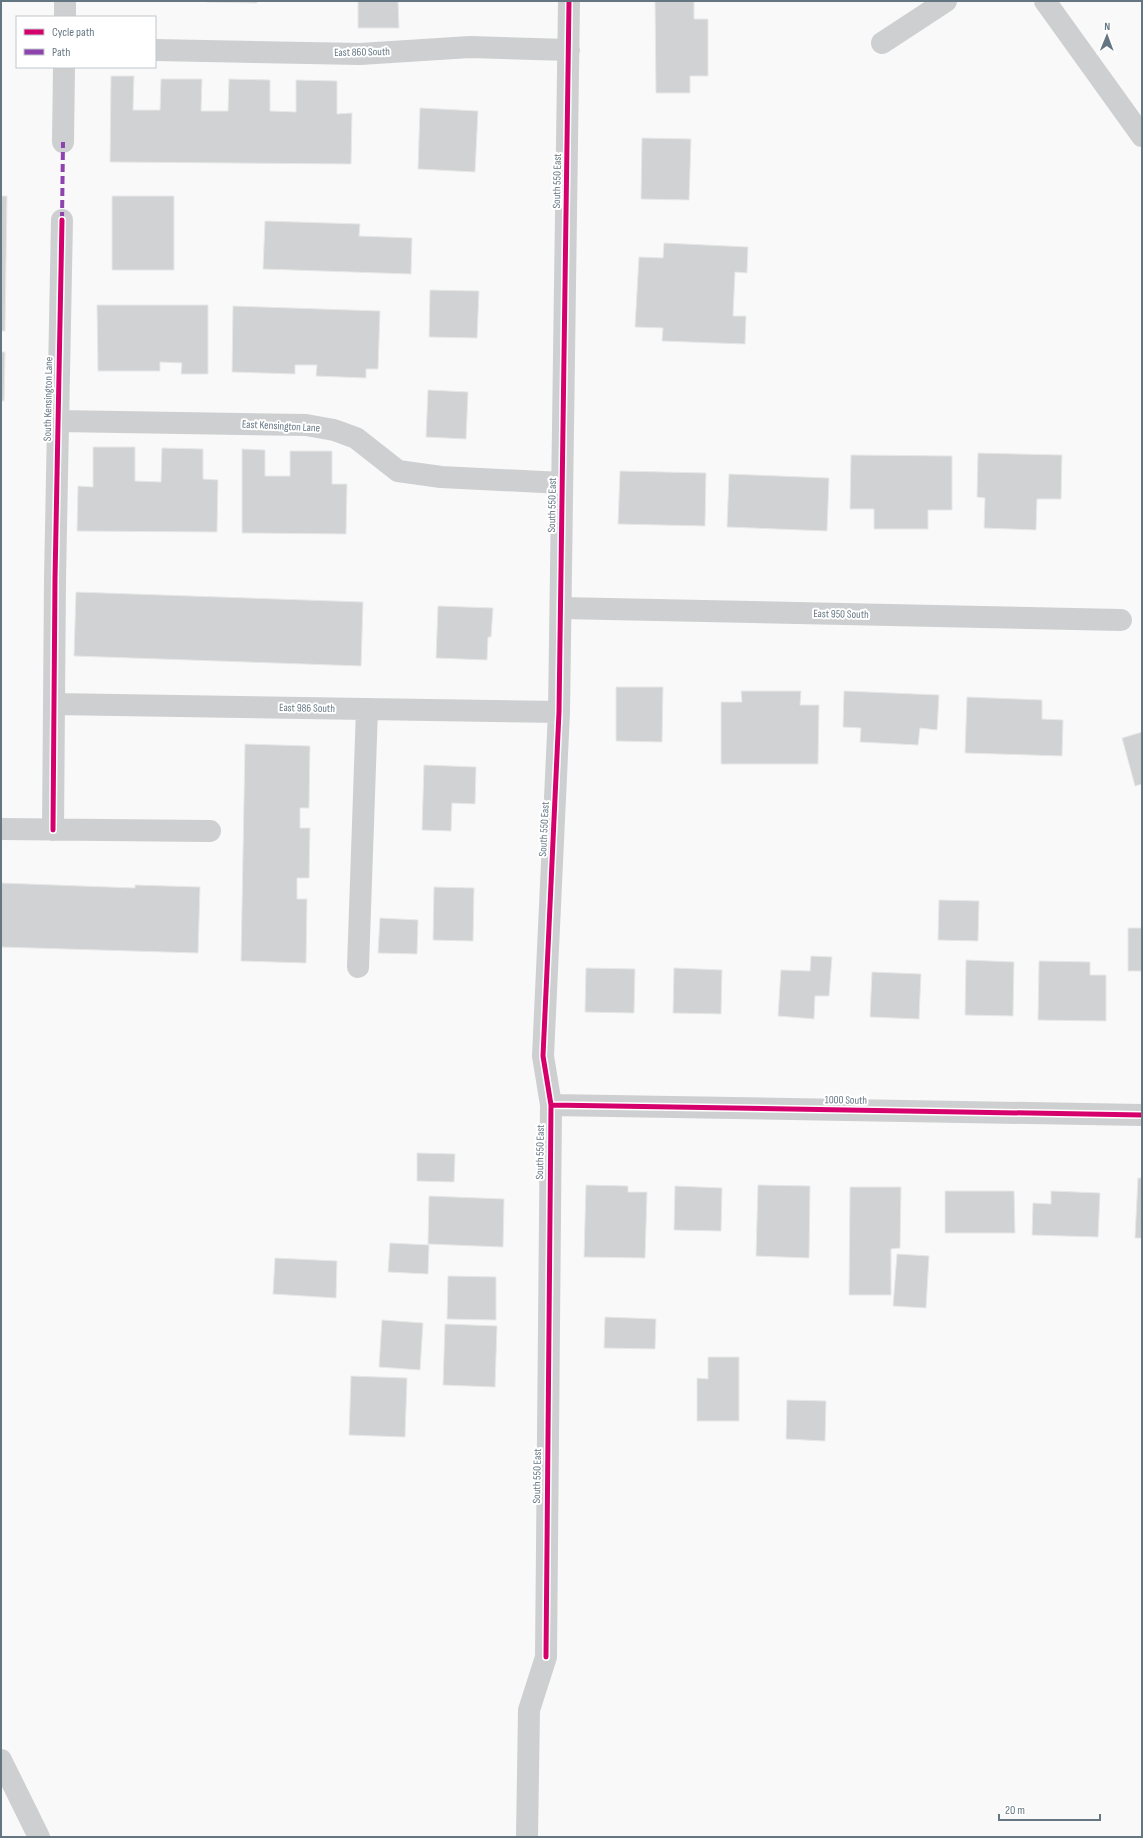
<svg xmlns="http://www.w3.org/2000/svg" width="1143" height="1838" viewBox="0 0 1143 1838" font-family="'Sofia Sans Condensed',sans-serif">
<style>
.building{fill:#d0d2d3;stroke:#e8e8e8}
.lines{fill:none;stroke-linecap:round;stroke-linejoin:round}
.minor{stroke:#cecfd0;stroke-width:22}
.quiet{stroke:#8e44ad;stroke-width:4;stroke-dasharray:8 4;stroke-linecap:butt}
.cycleway-casing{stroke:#fff;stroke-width:8}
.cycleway{stroke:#d6006c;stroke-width:5}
.labels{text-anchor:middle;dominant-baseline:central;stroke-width:4;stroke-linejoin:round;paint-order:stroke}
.street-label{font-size:11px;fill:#657683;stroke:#fff}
</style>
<rect width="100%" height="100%" fill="#f9f9f9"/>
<path class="building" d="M206 1H257V3L206 2Z
M358 1H398L399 28H358Z
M655 1H694V19H708V76H690V93H656Z
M111 76H134L133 110H160L161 79H202L201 111H228L229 79 270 80V111L296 112V80L337 81V114L352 113 351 164 110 162Z
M420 108 478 111 475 172 418 169Z
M642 138 691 139 689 200 641 199Z
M1 196H7L5 331H1Z
M112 196H174V270H112Z
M265 221 360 224 359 236 412 238 411 274 263 269Z
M664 243 748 247 747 273 735 272 733 316H746L745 344 662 341 663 328 635 327 639 257 663 258Z
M430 290 479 291 477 338 429 337Z
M97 305H208V374H181L182 363 160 362V371H98Z
M233 306 380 311 378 369H366V378L316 376 317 365H295V374L232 372Z
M1 352H5L4 401H1Z
M428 390 468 392 466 439 426 437Z
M93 447H135V481L161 482 162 448 203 449V479L218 480 217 532 77 531 78 486 93 487Z
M242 449 265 450V476H290V451H332V484H347L346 534 242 533Z
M978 453 1062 455 1061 499H1037L1036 530 984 528 985 498 977 497Z
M851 455 952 456V510H928V529H874V509H850Z
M620 471 706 473 705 526 618 524Z
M729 474 829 478 827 531 727 527Z
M76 592 363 602 361 666 74 656Z
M438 606 493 608 491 637H488L487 660 436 658Z
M616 687H663L662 742 616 741Z
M741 691H801L800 705H819L818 764H721V702H742Z
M844 691 939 695 937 730 920 728 918 745 860 742 861 728 843 727Z
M967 697 1042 700V719L1063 720 1062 756 965 753Z
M1142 732V784L1135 786 1122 738Z
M245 744 310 746 309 808H300V828H310L309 878H297V899H307L306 963 241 961Z
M424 765 476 767 475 804 452 803 451 831 422 830Z
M1 883 135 888V885L200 887 198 953 1 947Z
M434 887 474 888 473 941 433 940Z
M939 900 979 901 978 941 938 940Z
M380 918 418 920 417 954 378 953Z
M1128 928H1142V971H1128Z
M811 956 832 957 829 996H815L814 1019 778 1016 781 970 810 971Z
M966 960 1014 962 1013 1016 965 1015Z
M1039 961 1090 962V975H1106V1021L1038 1020Z
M586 968 635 969 634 1013 585 1012Z
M674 968 722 970 721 1014 673 1013Z
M872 972 921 974 919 1019 870 1017Z
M417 1153 455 1154 454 1182 417 1181Z
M1138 1178H1142V1238H1135Z
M586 1185 628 1186V1192H647L645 1258 584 1257Z
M758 1185 810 1186 809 1258 756 1256Z
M675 1186 722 1188 721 1231 674 1230Z
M850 1187H901L900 1248 891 1249V1295H849Z
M945 1191H1014L1015 1233H945Z
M1051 1191 1100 1193 1098 1237 1032 1235 1033 1203 1051 1204Z
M429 1196 504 1199 503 1247 428 1244Z
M390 1243 429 1245 428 1274 388 1272Z
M897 1254 929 1256 926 1308 893 1306Z
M275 1258 337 1261 336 1298 273 1294Z
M448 1276 496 1277V1320L447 1319Z
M605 1317 656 1319 655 1349 604 1348Z
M382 1320 423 1323 420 1370 379 1367Z
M445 1324 497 1326 495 1387 443 1385Z
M708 1357H739V1421H697V1378L708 1379Z
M351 1376 407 1378 405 1437 349 1435Z
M787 1400 826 1401 825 1441 786 1439Z"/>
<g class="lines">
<path class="minor" d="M1045 1 1142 136
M65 17V1
M882 43 946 1
M155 50 360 54 470 47 569 50
M63 142 64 67
M58 421 306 425 334 430 356 438 398 471 441 477 562 483
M561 608 1121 620
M54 704 559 712
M1 829 210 831
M53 830 55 579 62 220
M358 967 367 709
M551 1105 1142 1115
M1 1760 39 1837
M527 1837 529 1710 546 1657 551 1105 543 1056 559 712 569 1"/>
<path class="quiet" d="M62 220 63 142"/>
<g class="cycleway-casing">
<path id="cycleway" d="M53 830 55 579 62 220
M551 1105 1142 1115
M546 1657 551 1105 543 1056 559 712 569 1"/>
</g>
<use href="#cycleway" class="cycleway"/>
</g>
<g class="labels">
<g class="street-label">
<text transform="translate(362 52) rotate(-1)">East 860 South</text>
<text transform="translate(557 181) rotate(-89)">South 550 East</text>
<text transform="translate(48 399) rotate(-89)">South Kensington Lane</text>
<text transform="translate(281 426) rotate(3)">East Kensington Lane</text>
<text transform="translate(552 505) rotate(-89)">South 550 East</text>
<text transform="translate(841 614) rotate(1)">East 950 South</text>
<text transform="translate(307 708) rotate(1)">East 986 South</text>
<text transform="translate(544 829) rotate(-87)">South 550 East</text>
<text transform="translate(846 1100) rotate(1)">1000 South</text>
<text transform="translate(540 1152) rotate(-89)">South 550 East</text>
<text transform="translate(537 1476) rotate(-89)">South 550 East</text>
</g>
</g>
<rect width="1143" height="1838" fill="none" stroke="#657683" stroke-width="4"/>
<rect x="16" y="16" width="140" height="52" fill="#ffffff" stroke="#c1c8cd"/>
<rect x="24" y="29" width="20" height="6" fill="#d6006c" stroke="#c1c8cd"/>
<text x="52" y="36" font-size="12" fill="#657683">Cycle path</text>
<rect x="24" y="49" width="20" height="6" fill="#8e44ad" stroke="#c1c8cd"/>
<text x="52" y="56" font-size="12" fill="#657683">Path</text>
<g transform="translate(1107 36) rotate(1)" stroke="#ffffff" stroke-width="3" paint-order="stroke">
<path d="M0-3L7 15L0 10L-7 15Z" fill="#657683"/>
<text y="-6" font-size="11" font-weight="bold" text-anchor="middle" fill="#657683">N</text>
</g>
<path d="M999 1814v6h101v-6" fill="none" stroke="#657683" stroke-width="2"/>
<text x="1005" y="1814" font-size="12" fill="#657683" stroke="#ffffff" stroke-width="3" paint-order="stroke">20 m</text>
</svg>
